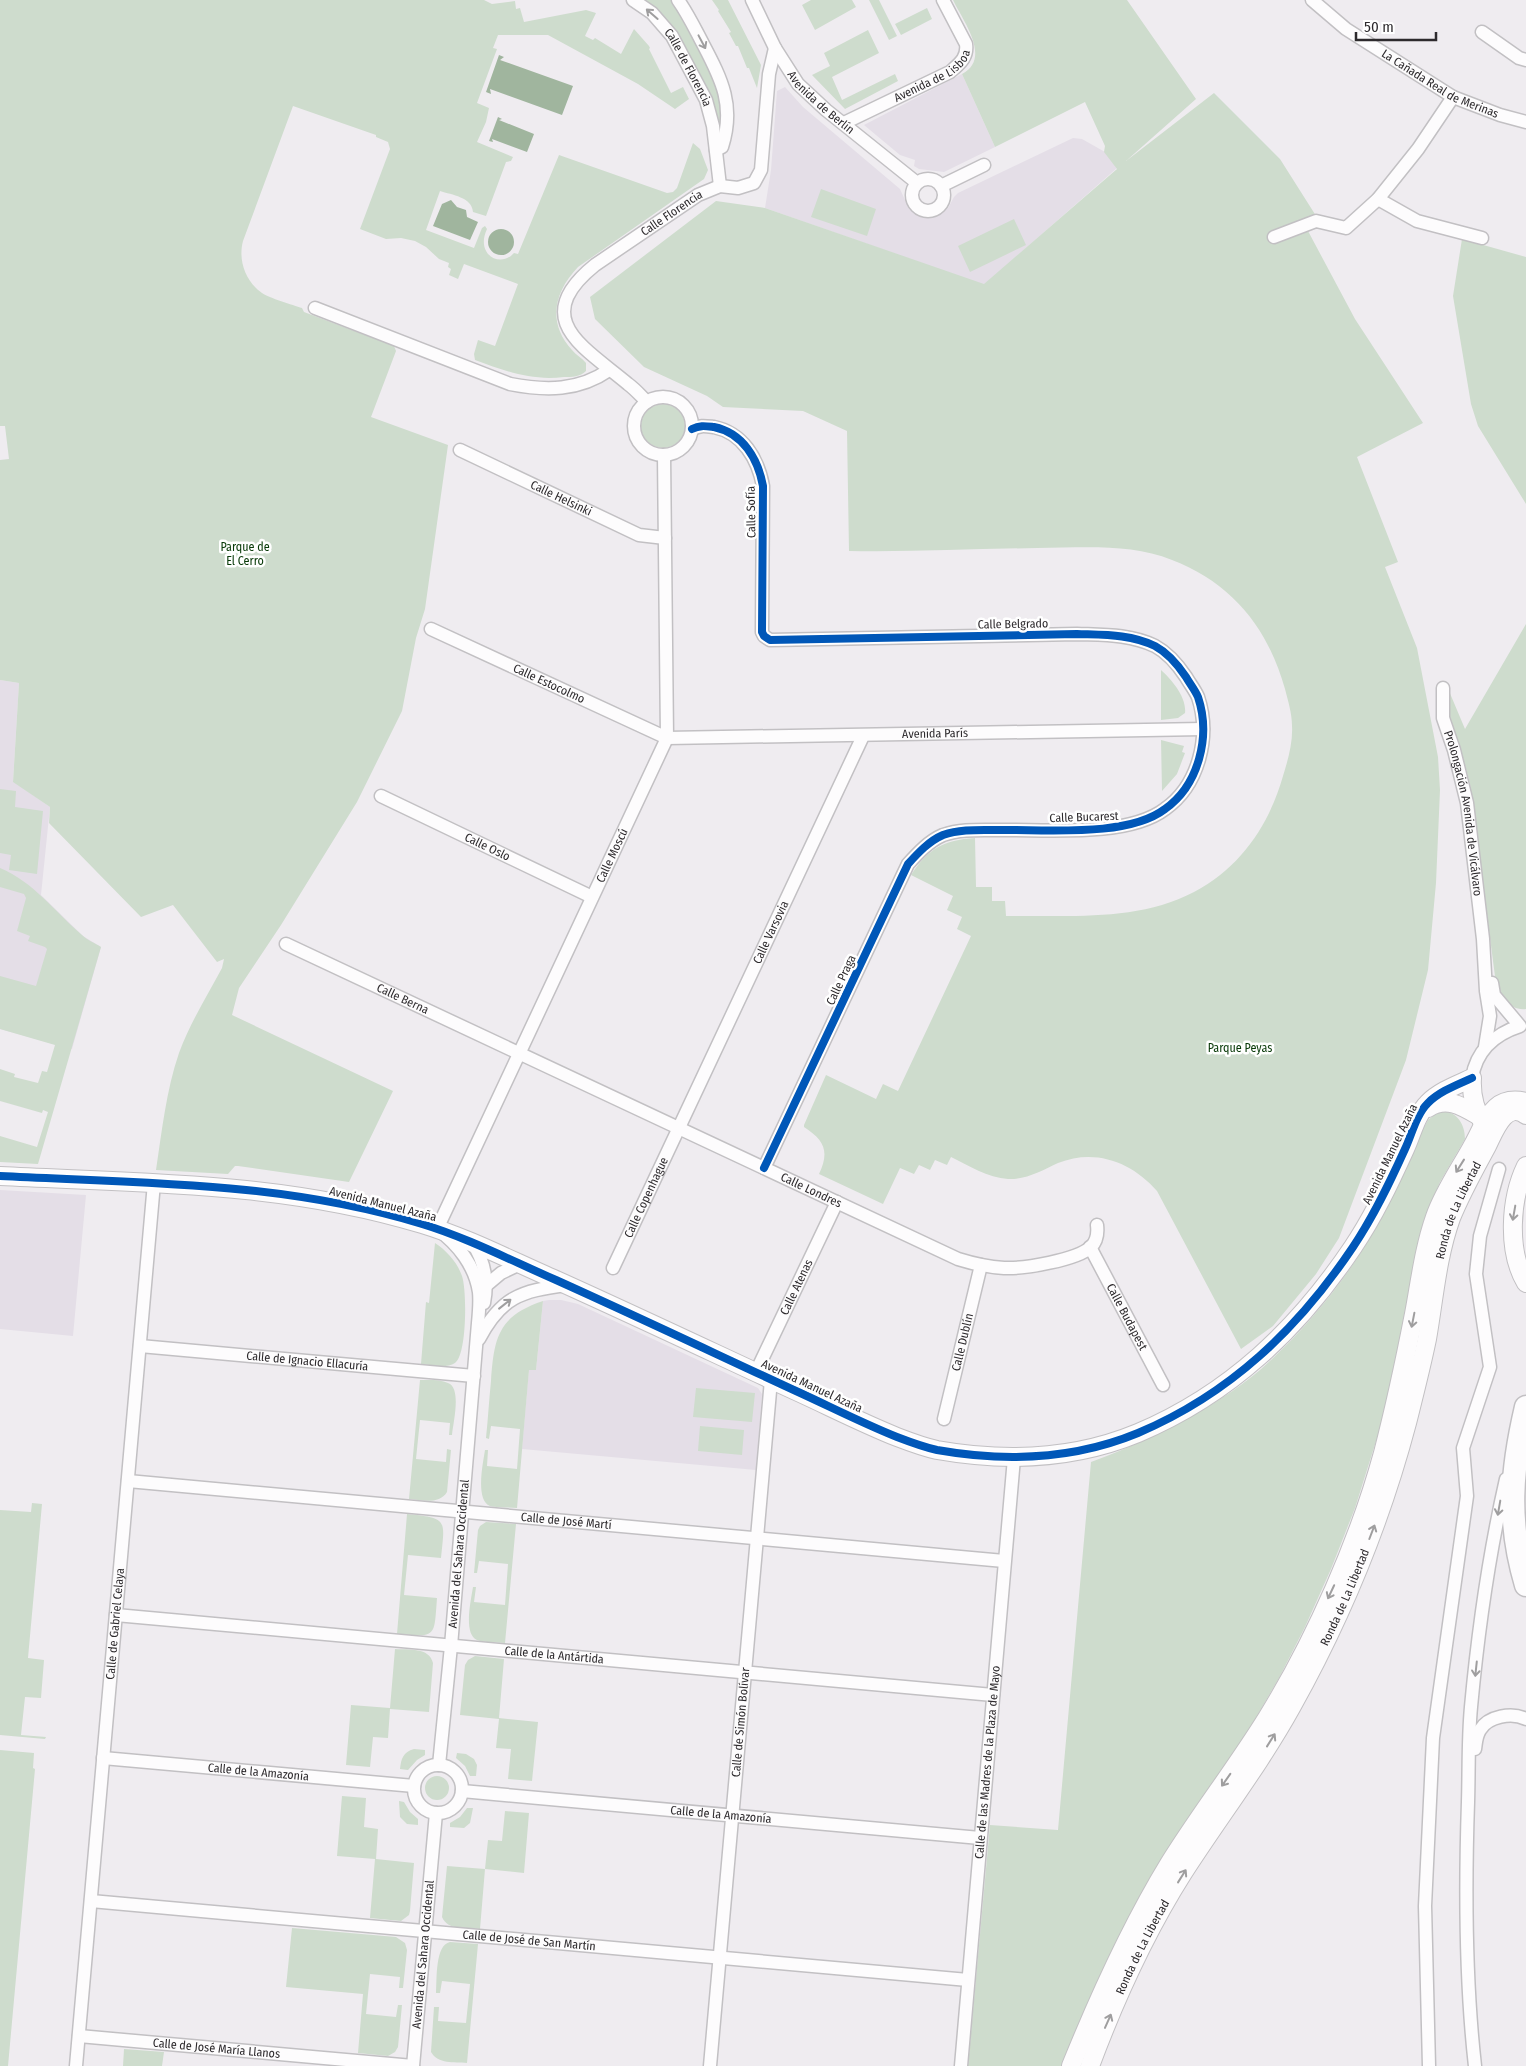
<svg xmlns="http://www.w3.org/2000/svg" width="1526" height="2066" viewBox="0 0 1526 2066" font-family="'Fira Sans Condensed',sans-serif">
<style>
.built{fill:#e4dee7}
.green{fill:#cedccd}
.water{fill:#a0b59e}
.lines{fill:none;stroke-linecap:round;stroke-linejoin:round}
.street-casing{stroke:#c2c0c3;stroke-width:15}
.secondary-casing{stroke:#c2c0c3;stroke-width:20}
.highway-casing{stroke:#c2c0c3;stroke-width:25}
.street{stroke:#fdfcfd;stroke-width:12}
.secondary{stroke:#fdfcfd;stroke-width:18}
.highway{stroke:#fdfcfd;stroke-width:22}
.cycleway-casing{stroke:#fff;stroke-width:11}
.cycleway{stroke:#0057b8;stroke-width:8}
.oneway{stroke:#9f9e9f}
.labels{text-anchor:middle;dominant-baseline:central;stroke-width:5;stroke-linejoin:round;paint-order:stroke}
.street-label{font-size:12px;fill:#2d2a2d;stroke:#fff}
.park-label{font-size:12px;fill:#073907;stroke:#fff}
</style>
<rect width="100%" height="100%" fill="#efecf0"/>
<path class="built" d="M962 74 995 147 944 172 919 169 914 166 915 160 900 155 864 125Z
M785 87 803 107 900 189 909 209 920 217 927 218 937 216 948 208 954 197 958 193 1073 138 1082 139 1105 152 1117 168 984 285 765 208 771 170 777 91Z
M0 680 19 683 13 781 50 807 41 895 83 936 101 947 72 1049 0 1029Z
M0 1190 86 1195 73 1336 0 1329Z
M549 1300H561L578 1304 758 1388 762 1394 756 1470 522 1449 529 1369 536 1370 543 1301Z"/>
<path class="green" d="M0 0H484L492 4 515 1 516 9 520 8 524 22 586 10 596 13 585 36 593 40 595 38 621 54 634 29 649 46 650 48 649 49 671 93 683 87 689 99 675 109 638 84 548 35H498L493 48 497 49 477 103 489 108 486 122 477 142 513 157 511 161 506 162 486 216 473 212C472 197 452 195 440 191L426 230 474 248 482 228 485 226 487 229C475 254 500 269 514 253L518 254 559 155 667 193 673 192 677 188 693 143 700 149 708 170 704 179 578 267C554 292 547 323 572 350 576 355 582 358 586 363V371C580 377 572 377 564 377 531 381 505 371 475 360L474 354 478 340 495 346 518 284 464 264 458 279 449 275 451 269 448 267 449 263 439 259 426 247 415 241 401 238 386 239 360 229 390 149 388 142 376 137V135L293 106 243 241C238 260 245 281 262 293 269 298 293 305 302 308L304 312 394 346 396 351 371 417 448 445 425 609 416 638 402 711 357 802 281 925 239 988 232 1015 393 1091 349 1182 238 1166H235L228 1174 156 1170C162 1131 166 1091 179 1053 190 1023 207 996 222 968L224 959 217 962 173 905 141 917 49 823 50 807 13 782 19 683 0 680V460L9 459 5 426H0Z
M644 0H671L682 15 722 97 721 137 675 30 655 7Z
M712 0H728L761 65 757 88 749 68H747L738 46H736L729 33 731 32 718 11 719 10Z
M811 0H852L856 7 815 30 802 5Z
M869 0H879L897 36 889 40Z
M953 0H1127L1196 99 1126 161 1214 93 1280 159 1318 219 1308 231 1355 319 1423 423 1357 457 1398 562 1385 567 1417 648 1438 757 1440 790 1436 883 1428 970 1406 1060 1339 1238 1316 1274 1273 1326 1241 1349 1157 1191C1132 1162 1095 1148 1058 1163 1043 1170 1026 1180 1008 1179 988 1178 968 1165 951 1157L947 1165 935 1160 930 1170 919 1165 914 1174 900 1168 883 1204 819 1174C830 1151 824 1140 804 1127V1125L826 1075 876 1099 883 1084 898 1091 971 936 957 929 962 917 947 910 953 896 911 875C928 849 943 840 975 838L976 887H992V901H1005L1006 916C1069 915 1137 922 1194 892 1241 867 1269 825 1283 776 1288 760 1293 742 1292 726 1292 713 1288 701 1285 689 1268 628 1232 583 1172 560 1130 543 1082 548 1037 548 975 549 912 552 849 551L847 431 803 411 723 407 707 396 644 367 595 319 590 297 716 201 765 208 984 284 1117 169 1104 152 1105 146 1085 102 995 147 962 74C992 58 963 21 953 0Z
M927 8 932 19 901 35 895 24Z
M868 30 879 53 832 77 842 100 895 74 898 81 845 109 812 75 830 66 824 53Z
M821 189 876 209 867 236 811 217Z
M1014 219 1026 245 970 272 958 246Z
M1462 239 1526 257V504L1478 426 1471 404 1453 296Z
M641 426a22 22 0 1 1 44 0a22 22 0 1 1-44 0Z
M1526 624V1009C1510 1011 1503 997 1496 984L1470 784 1462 754 1448 713 1449 691 1465 729Z
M1161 670C1171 679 1187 697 1185 713L1178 718 1161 720Z
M1161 740 1184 746 1182 752 1185 753 1177 774 1162 791Z
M0 789 16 791 15 807 43 811 37 874 9 870 11 855 0 853Z
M0 868C34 882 55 912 82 935 87 940 95 943 101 947L38 1164 0 1162V1136L37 1147 48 1112 43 1110 42 1113 0 1101V1069L15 1074 14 1077 38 1083 42 1071 47 1072 55 1045 0 1029V976L36 986 47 949 45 947 28 941 30 936 17 931 26 898 24 894 0 887Z
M1444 1111C1458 1113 1465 1125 1465 1139L1440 1182 1423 1224 1417 1248 1404 1324 1383 1419 1355 1508 1331 1569 1305 1627 1279 1678 1257 1716 1101 1975 1062 2066H968L990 1825 1058 1830 1091 1462C1147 1442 1215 1408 1260 1370 1303 1332 1342 1285 1371 1236 1393 1199 1407 1158 1428 1120L1438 1112Z
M435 1243C447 1251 457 1262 462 1276 467 1290 467 1355 455 1363 446 1369 431 1365 421 1364L426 1302 429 1303Z
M543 1301 536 1370H529L517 1508C509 1507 497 1508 490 1506 475 1500 483 1463 485 1450H488L487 1466 517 1469 520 1429 491 1426 489 1439 486 1438C488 1419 489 1400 491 1381 494 1338 498 1316 543 1301Z
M420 1380C428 1380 440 1379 448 1383 462 1388 453 1423 452 1435H449L450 1423 420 1420 416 1459 446 1462 447 1449 451 1450 447 1492C439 1505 422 1500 409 1499Z
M696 1388 755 1393 752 1422 693 1417Z
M700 1426 744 1430 742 1455 698 1451Z
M32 1503 42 1504 28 1658 44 1660 41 1698 25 1697 21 1735 46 1737 45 1739 0 1735V1510L31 1512Z
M407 1514C448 1518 445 1519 441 1558L408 1555 404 1595 437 1598C434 1638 437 1637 397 1634Z
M486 1522 516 1524 505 1643C497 1642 485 1643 477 1640 463 1634 471 1600 473 1587H476L474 1602 505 1605 508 1564 479 1561 477 1573H474L478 1530 480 1526Z
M395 1649C409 1650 429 1647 433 1663L429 1712 390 1709 388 1738 373 1737 370 1767 346 1765 351 1705 390 1708Z
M475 1656 504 1659 499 1718 538 1722 532 1781 508 1779 511 1749 496 1748 499 1719 460 1715 465 1665 468 1660Z
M414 1749 425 1750V1755L417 1760 408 1770 400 1769C401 1759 403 1752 414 1749Z
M0 1750 34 1753 33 1768 35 1769 8 2066H0Z
M457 1753 466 1754 474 1759 477 1765 476 1776H470L465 1766 456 1758Z
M425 1788a12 12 0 1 1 24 0a12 12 0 1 1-24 0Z
M342 1796 366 1798 364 1827 378 1829 376 1859 414 1863 410 1911 409 1915 401 1921 370 1918 375 1859 337 1856Z
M399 1801 404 1802 410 1812 418 1819V1825L407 1824 400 1817Z
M467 1808H473L470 1823 464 1828 450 1827V1823L460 1817Z
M505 1811 529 1813 524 1873 485 1869 480 1929C467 1928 448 1931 442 1917L447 1866 485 1869 488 1840 502 1841Z
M292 1928 396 1937 405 1943 407 1950 403 1988H399L400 1977 370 1974 366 2014 396 2017 398 2005H402L398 2047 395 2052 388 2056 358 2053 363 1994 286 1987Z
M450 1942 478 1944 467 2063C454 2062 438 2064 431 2052L434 2007H439L438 2021 466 2023 470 1984 442 1981 440 1993H436C437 1979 435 1945 450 1942Z
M124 2049 164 2052 162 2066H123Z"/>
<path class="water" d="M499 55 504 57 500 60 573 86 562 115 490 89 491 94 486 92Z
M498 117 502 119 499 120 534 134 527 152 492 139 493 142 489 141Z
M451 200 457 207 466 210 467 217 478 222 470 240 433 226 442 204Z
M488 242a13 13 0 1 1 26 0a13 13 0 1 1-26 0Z"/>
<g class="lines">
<g class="street-casing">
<g id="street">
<path id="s1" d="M633 0 652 13 672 36 706 100 713 126 720 186"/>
<path d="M678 0C688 14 695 29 703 44 722 80 735 106 722 147L716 150"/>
<path id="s2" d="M752 0 775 48 798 84 826 110 917 183"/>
<path id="s3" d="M1312 0 1346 29 1453 97 1500 115 1526 122"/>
<path d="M1482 32 1519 58 1526 60"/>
<path id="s4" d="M844 123 950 72C959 64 968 58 966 44L943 0"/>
<circle cx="928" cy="195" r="16"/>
<path d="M941 186 984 165"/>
<path d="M1378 199 1417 221 1482 238"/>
<path d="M1274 237 1316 221 1346 228 1378 199 1418 149 1453 97"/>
<path d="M315 308 510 384C546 391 579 391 609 370"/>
<circle cx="663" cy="426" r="29"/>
<path id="s5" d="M647 402C641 396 635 389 628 384 584 347 528 319 595 265L698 195 720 186 738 188 754 183 761 170 769 74 775 48"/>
<path d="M692 429C700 425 705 426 714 427 743 433 758 459 763 486L762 632 764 636 770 640 1077 634C1104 635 1130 634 1155 646 1168 653 1178 665 1186 677 1190 684 1195 690 1198 697 1211 736 1199 785 1165 809 1127 838 1044 829 996 830 978 830 960 829 943 835 929 841 918 853 908 864L764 1168"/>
<path id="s6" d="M460 450 639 535 665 538"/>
<path id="s7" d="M431 629 667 738 1203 729"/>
<path id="s8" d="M1443 688V718L1454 750 1467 803 1483 939 1486 991 1490 1016 1485 1047"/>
<path id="s9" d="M381 796 592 897"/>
<path id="s10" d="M286 944 958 1259C974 1264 988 1267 1004 1268 1023 1269 1077 1260 1091 1247 1097 1241 1098 1233 1097 1225"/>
<path d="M1472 1078C1476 1051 1495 1034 1520 1026L1494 995 1492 983"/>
<path d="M473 1244C485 1262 488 1282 484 1303"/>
<path id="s11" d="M1090 1247 1163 1385"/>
<path id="s12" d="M613 1268 863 736"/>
<path d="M482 1289 501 1273 520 1264"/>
<path d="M479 1339C501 1297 521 1291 566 1285"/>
<path id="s13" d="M140 1346 474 1376"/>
<path id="s14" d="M756 1372 837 1202"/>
<path id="s15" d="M944 1419 981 1265"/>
<path id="s16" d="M128 1481 1004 1561"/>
<path id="s17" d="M116 1615 993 1695"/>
<path d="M1475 1749C1476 1743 1476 1736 1480 1730 1488 1716 1512 1712 1526 1719"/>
<path id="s18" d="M103 1758 414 1786"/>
<path id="s19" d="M439 1765 451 1646 478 1323C479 1313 480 1302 479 1292 475 1266 458 1244 437 1229L667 738 664 455"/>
<circle cx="438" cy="1789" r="24"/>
<path id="s20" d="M462 1791 980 1838"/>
<path id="s21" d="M91 1901 968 1980"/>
<path id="s22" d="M79 2036 413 2066"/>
<path id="s23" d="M76 2066 154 1183"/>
<path id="s24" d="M413 2066 436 1813"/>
<path id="s25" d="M710 2066 771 1380"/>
<path id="s26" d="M961 2066 1014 1458"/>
<path d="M1429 2066 1425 1906 1433 1738 1467 1496 1463 1448 1490 1367 1476 1274 1480 1236 1499 1169"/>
<path d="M1475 2066C1465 1978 1465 1890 1468 1802 1469 1770 1468 1739 1471 1707 1478 1631 1489 1554 1506 1479"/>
</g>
</g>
<g class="secondary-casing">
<g id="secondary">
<path d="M1428 1108C1446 1096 1462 1106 1479 1116"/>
<path d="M1526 1166C1510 1199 1507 1251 1526 1283"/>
<path d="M0 1176C142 1183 285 1182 422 1224 468 1238 512 1261 556 1280 636 1316 716 1354 796 1391 829 1406 862 1423 897 1437 910 1442 923 1447 937 1450 1005 1462 1073 1460 1138 1433 1230 1394 1298 1329 1353 1247 1374 1216 1390 1182 1405 1149 1412 1134 1416 1115 1428 1103 1440 1091 1457 1085 1472 1078 1471 1094 1475 1110 1483 1123"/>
<path d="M1071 2066C1099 1997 1130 1928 1169 1864 1200 1814 1236 1768 1267 1718 1315 1640 1359 1541 1383 1453 1395 1407 1405 1360 1414 1314 1420 1282 1424 1248 1435 1217 1444 1191 1460 1169 1473 1145 1486 1122 1492 1094 1526 1102"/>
<path id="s27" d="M1090 2066C1115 1999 1145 1933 1183 1873 1219 1817 1260 1764 1292 1706 1341 1618 1381 1521 1407 1423 1414 1395 1421 1368 1427 1339 1434 1299 1437 1257 1451 1218 1461 1193 1474 1170 1487 1146 1494 1132 1505 1100 1526 1115"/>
</g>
</g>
<g class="highway-casing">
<path id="highway" d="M1526 1407C1511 1471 1507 1521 1526 1585"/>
</g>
<use href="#street" class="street"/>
<use href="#secondary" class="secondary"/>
<use href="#highway" class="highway"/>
<g class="cycleway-casing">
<path id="cycleway" d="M692 429C700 425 705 426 714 427 743 433 758 459 763 486L762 632 764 636 770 640 1077 634C1104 635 1130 634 1155 646 1168 653 1178 665 1186 677 1190 684 1195 690 1198 697 1211 736 1199 785 1165 809 1127 838 1044 829 996 830 978 830 960 829 943 835 929 841 918 853 908 864L764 1168
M0 1176C142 1183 285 1182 422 1224 468 1238 512 1261 556 1280 636 1316 716 1354 796 1391 829 1406 862 1423 897 1437 910 1442 923 1447 937 1450 1005 1462 1073 1460 1138 1433 1230 1394 1298 1329 1353 1247 1374 1216 1390 1182 1405 1149 1412 1134 1416 1115 1428 1103 1440 1091 1457 1085 1472 1078"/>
</g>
<use href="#cycleway" class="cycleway"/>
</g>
<defs><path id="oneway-shaft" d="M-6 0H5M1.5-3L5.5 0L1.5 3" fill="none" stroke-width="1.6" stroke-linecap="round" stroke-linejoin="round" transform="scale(1.25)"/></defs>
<g class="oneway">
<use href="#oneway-shaft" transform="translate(652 14) rotate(-139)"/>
<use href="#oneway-shaft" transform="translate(702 42) rotate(62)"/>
<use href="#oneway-shaft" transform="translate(1460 1166) rotate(122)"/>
<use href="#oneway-shaft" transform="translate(1514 1213) rotate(100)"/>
<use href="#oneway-shaft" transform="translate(505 1304) rotate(-38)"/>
<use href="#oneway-shaft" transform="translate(1413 1320) rotate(101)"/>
<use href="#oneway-shaft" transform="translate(1499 1508) rotate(100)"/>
<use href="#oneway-shaft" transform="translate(1372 1532) rotate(-69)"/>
<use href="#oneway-shaft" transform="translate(1331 1592) rotate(115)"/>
<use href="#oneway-shaft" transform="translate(1476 1669) rotate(96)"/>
<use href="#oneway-shaft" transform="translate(1271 1740) rotate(-58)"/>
<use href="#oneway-shaft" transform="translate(1226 1780) rotate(125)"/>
<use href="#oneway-shaft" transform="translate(1182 1876) rotate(-58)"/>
<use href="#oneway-shaft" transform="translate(1108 2021) rotate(-66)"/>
</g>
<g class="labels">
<g class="street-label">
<text stroke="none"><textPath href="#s1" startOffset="89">Calle de Florencia</textPath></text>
<text stroke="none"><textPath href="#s4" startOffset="101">Avenida de Lisboa</textPath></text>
<text stroke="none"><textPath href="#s3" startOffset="154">La Cañada Real de Merinas</textPath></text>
<text stroke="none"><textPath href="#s2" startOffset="125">Avenida de Berlín</textPath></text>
<text stroke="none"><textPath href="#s5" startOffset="276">Calle Florencia</textPath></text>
<text stroke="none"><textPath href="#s6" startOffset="112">Calle Helsinki</textPath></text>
<text transform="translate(751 512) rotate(-91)">Calle Sofía</text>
<text transform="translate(1013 624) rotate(-1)">Calle Belgrado</text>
<text stroke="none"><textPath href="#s7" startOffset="130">Calle Estocolmo</textPath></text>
<text stroke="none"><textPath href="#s7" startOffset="528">Avenida París</textPath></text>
<text stroke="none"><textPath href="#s8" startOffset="128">Prolongación Avenida de Vicálvaro</textPath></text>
<text transform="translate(1084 817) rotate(-2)">Calle Bucarest</text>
<text stroke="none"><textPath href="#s9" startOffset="118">Calle Oslo</textPath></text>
<text stroke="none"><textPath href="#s19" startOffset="965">Calle Moscú</textPath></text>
<text stroke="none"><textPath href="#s12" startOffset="371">Calle Varsovia</textPath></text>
<text transform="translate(841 980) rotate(-65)">Calle Praga</text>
<text stroke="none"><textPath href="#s10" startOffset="129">Calle Berna</textPath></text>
<text transform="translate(1390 1154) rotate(-64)">Avenida Manuel Azaña</text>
<text stroke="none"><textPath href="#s10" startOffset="580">Calle Londres</textPath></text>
<text stroke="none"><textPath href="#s12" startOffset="78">Calle Copenhague</textPath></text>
<text transform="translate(383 1204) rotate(14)">Avenida Manuel Azaña</text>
<text stroke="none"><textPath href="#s27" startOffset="940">Ronda de La Libertad</textPath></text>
<text stroke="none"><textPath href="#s14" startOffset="94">Calle Atenas</textPath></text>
<text stroke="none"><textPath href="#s11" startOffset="79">Calle Budapest</textPath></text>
<text stroke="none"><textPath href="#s15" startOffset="79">Calle Dublín</textPath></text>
<text stroke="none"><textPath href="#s13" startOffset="168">Calle de Ignacio Ellacuría</textPath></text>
<text transform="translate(812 1386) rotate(25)">Avenida Manuel Azaña</text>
<text stroke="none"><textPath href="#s16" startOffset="440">Calle de José Martí</textPath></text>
<text stroke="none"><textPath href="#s19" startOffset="212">Avenida del Sahara Occidental</textPath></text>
<text stroke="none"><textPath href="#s27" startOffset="535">Ronda de La Libertad</textPath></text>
<text stroke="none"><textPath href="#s23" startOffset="444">Calle de Gabriel Celaya</textPath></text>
<text stroke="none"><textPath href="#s17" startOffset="440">Calle de la Antártida</textPath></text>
<text stroke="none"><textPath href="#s25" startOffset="345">Calle de Simón Bolívar</textPath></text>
<text stroke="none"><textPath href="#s26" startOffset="305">Calle de las Madres de la Plaza de Mayo</textPath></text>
<text stroke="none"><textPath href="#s18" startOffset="156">Calle de la Amazonía</textPath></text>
<text stroke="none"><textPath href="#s20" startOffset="260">Calle de la Amazonía</textPath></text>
<text stroke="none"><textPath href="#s21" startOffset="440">Calle de José de San Martín</textPath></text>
<text stroke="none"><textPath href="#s27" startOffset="130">Ronda de La Libertad</textPath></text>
<text stroke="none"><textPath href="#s24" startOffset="112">Avenida del Sahara Occidental</textPath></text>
<text stroke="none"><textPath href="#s22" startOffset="138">Calle de José María Llanos</textPath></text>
</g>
<g class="park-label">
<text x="245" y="547">Parque de<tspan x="245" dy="14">El Cerro</tspan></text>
<text x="1240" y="1048">Parque Peyas</text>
</g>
</g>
<path d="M1356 32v8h80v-8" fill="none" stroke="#2d2a2d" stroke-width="2.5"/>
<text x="1364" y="32" font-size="15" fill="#2d2a2d" stroke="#ffffff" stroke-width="4" paint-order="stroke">50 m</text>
</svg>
